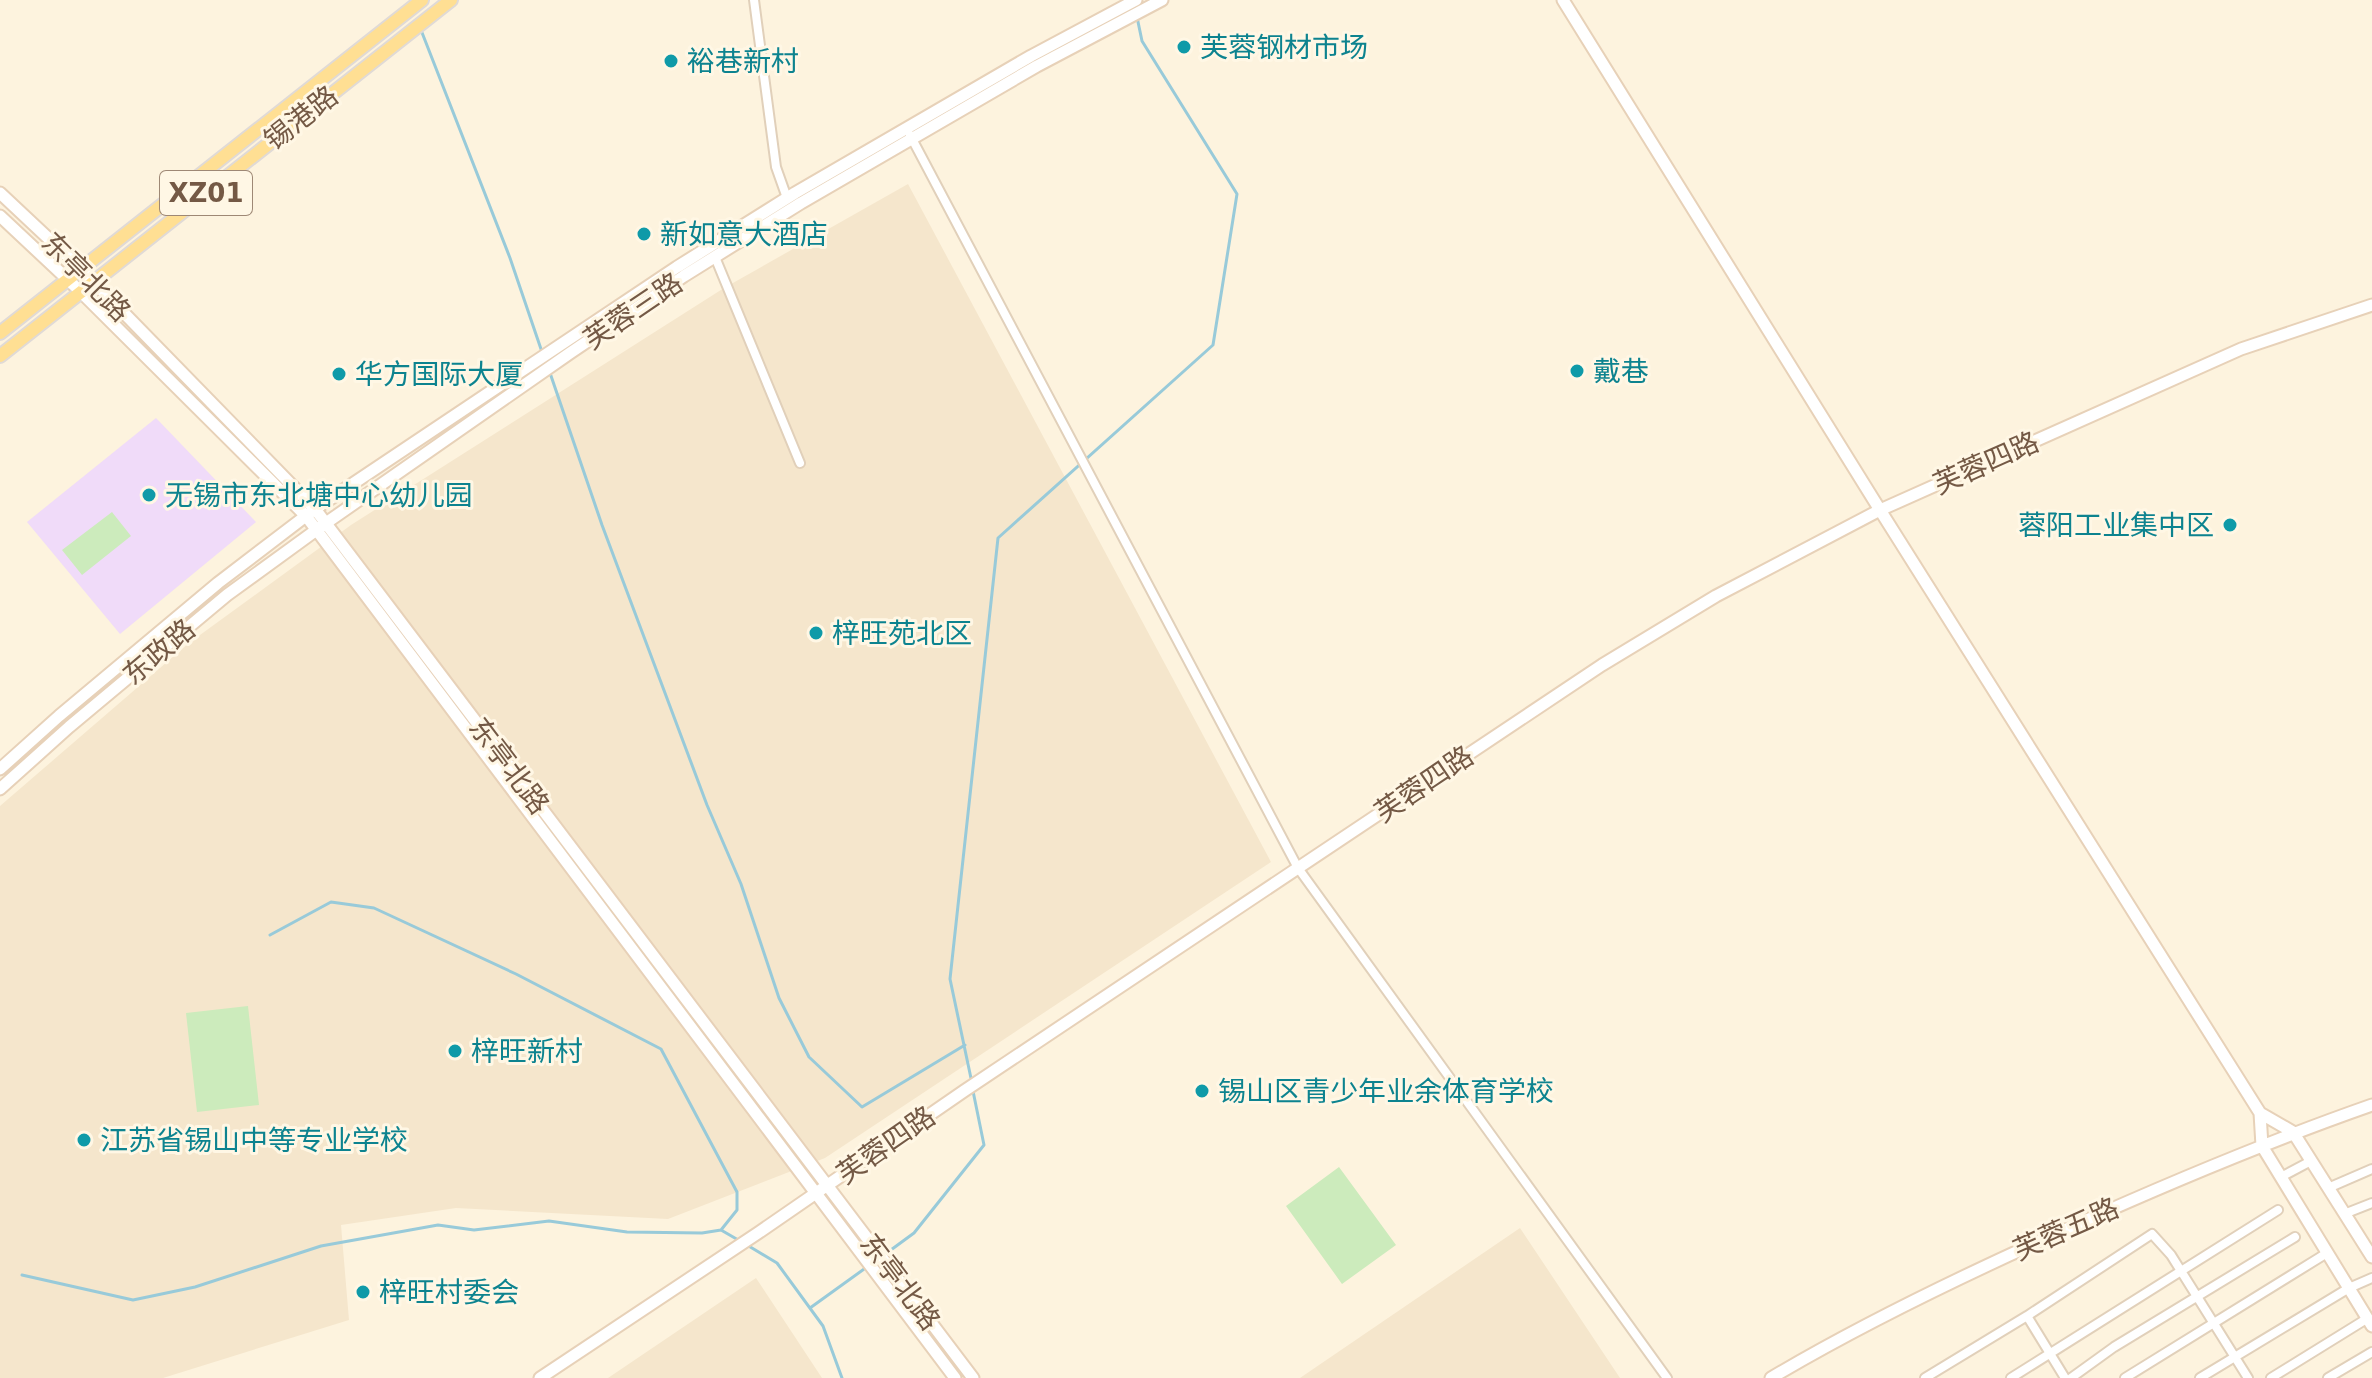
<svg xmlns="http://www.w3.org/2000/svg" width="2372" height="1378" viewBox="0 0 2372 1378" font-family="'DejaVu Sans','Noto Sans SC',sans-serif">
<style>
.residential{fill:#f5e6cc}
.education{fill:#f0dbf9}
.green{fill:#ccebbc}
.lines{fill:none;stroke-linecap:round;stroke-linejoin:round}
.stream{stroke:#98cad9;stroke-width:3}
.street-casing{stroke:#e1d0ba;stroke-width:12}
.secondary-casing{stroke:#e7d1b8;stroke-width:15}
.primary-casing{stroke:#e0dad6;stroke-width:16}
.street{stroke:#fff;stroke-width:8}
.secondary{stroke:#fff;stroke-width:11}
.primary{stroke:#ffdf93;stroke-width:12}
.culture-dot{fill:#0f9aa8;stroke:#fff7e5;stroke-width:3}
.labels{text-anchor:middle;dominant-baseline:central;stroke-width:6;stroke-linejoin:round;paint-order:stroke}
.shield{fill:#fff7e5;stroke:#9e8875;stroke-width:2}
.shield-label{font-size:26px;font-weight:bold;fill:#745945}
.culture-label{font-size:28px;fill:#0d838f;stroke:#fff7e5;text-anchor:start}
.street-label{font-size:28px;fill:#745945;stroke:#fff7e5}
</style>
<rect width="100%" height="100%" fill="#fdf3de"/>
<path class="residential" d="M908 184 1271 862 825 1158 668 1219 456 1208 341 1225 349 1320 163 1378H0V806L189 643 351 525 724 288Z
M1520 1228 1620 1378H1300Z
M756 1278 822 1378H608Z"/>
<path class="education" d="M156 418 256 522 120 634 27 522Z"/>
<path class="green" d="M112 512 131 536 82 575 62 550Z
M248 1006 259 1105 197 1112 186 1013Z
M1339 1167 1396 1245 1342 1284 1286 1206Z"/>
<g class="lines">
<path class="stream" d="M421 30 510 258 542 352
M549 370 602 525 707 805 741 884 779 998 809 1057 862 1107 965 1045
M270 935 331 902 374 908 516 974 661 1049 737 1192V1210L721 1230 740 1241
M972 1083 950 979 998 538 1213 345 1237 194 1142 41 1137 17
M747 1245 777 1263 823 1326 842 1378
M884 1255 914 1233 984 1145 973 1091
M22 1275 133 1300 195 1287 321 1246 438 1225 474 1230 549 1221 627 1232 702 1233 721 1230
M810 1308 878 1259"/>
<g class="street-casing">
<path id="street" d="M754 0 776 167 787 198
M910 135 1298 868 1667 1378
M715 257 800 463
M2281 1177 2311 1161
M2328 1188 2372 1169
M2344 1214 2372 1203
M2027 1316 2065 1378
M1925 1378 2027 1316 2152 1234 2171 1255 2248 1378
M2011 1378 2278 1210
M2071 1378 2114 1347 2295 1237
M2125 1378 2327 1253
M2200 1378 2349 1288 2372 1278
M2271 1378 2368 1318
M2328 1378 2372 1352"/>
</g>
<g class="secondary-casing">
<path id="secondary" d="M1563 0 1880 510 2260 1113 2293 1132 2372 1257
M0 193 80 268 315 509 973 1378
M0 216 80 291 306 516 955 1378
M0 769 59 716 218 583 315 509 677 267 795 193 1031 56 1136 0
M0 789 69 727 227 595 326 523 570 353 684 276 801 203 1037 66 1162 0
M2260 1113 2262 1146 2372 1326
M540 1378 758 1233 964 1091 1602 665 1716 596 1880 510 2241 349 2372 305
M1771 1378C1867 1321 1968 1273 2069 1228 2169 1183 2269 1141 2372 1105"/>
</g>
<g class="primary-casing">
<path id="primary" d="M0 333 422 0
M0 356 451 0"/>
</g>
<use href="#street" class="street"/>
<use href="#secondary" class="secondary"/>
<use href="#primary" class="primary"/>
</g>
<g class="culture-dot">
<circle cx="1184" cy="47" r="8"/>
<circle cx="671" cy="61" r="8"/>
<circle cx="644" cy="234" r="8"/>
<circle cx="1577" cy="371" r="8"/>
<circle cx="339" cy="374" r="8"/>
<circle cx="149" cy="495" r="8"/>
<circle cx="2230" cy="525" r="8"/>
<circle cx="816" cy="633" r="8"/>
<circle cx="455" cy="1051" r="8"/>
<circle cx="1202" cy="1091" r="8"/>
<circle cx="84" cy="1140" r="8"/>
<circle cx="363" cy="1292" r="8"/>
</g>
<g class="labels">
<rect class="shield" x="160" y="171" width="92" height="44" rx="6"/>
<g class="shield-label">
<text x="206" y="193">XZ01</text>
</g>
<g class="culture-label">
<text x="1200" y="47">芙蓉钢材市场</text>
<text x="687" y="61">裕巷新村</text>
<text x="660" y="234">新如意大酒店</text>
<text x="1593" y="371">戴巷</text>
<text x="355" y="374">华方国际大厦</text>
<text x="165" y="495">无锡市东北塘中心幼儿园</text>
<text x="2214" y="525" text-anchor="end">蓉阳工业集中区</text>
<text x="832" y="633">梓旺苑北区</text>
<text x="471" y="1051">梓旺新村</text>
<text x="1218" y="1091">锡山区青少年业余体育学校</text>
<text x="100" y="1140">江苏省锡山中等专业学校</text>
<text x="379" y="1292">梓旺村委会</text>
</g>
<g class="street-label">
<text transform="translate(301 118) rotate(-38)">锡港路</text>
<text transform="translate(86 277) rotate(45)">东亭北路</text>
<text transform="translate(633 311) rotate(-34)">芙蓉三路</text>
<text transform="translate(1986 463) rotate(-24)">芙蓉四路</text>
<text transform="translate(159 652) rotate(-40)">东政路</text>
<text transform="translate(509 766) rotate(53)">东亭北路</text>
<text transform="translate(1424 784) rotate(-34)">芙蓉四路</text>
<text transform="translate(886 1145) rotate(-35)">芙蓉四路</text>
<text transform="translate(2066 1229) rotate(-24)">芙蓉五路</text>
<text transform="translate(900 1282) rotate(53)">东亭北路</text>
</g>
</g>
</svg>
